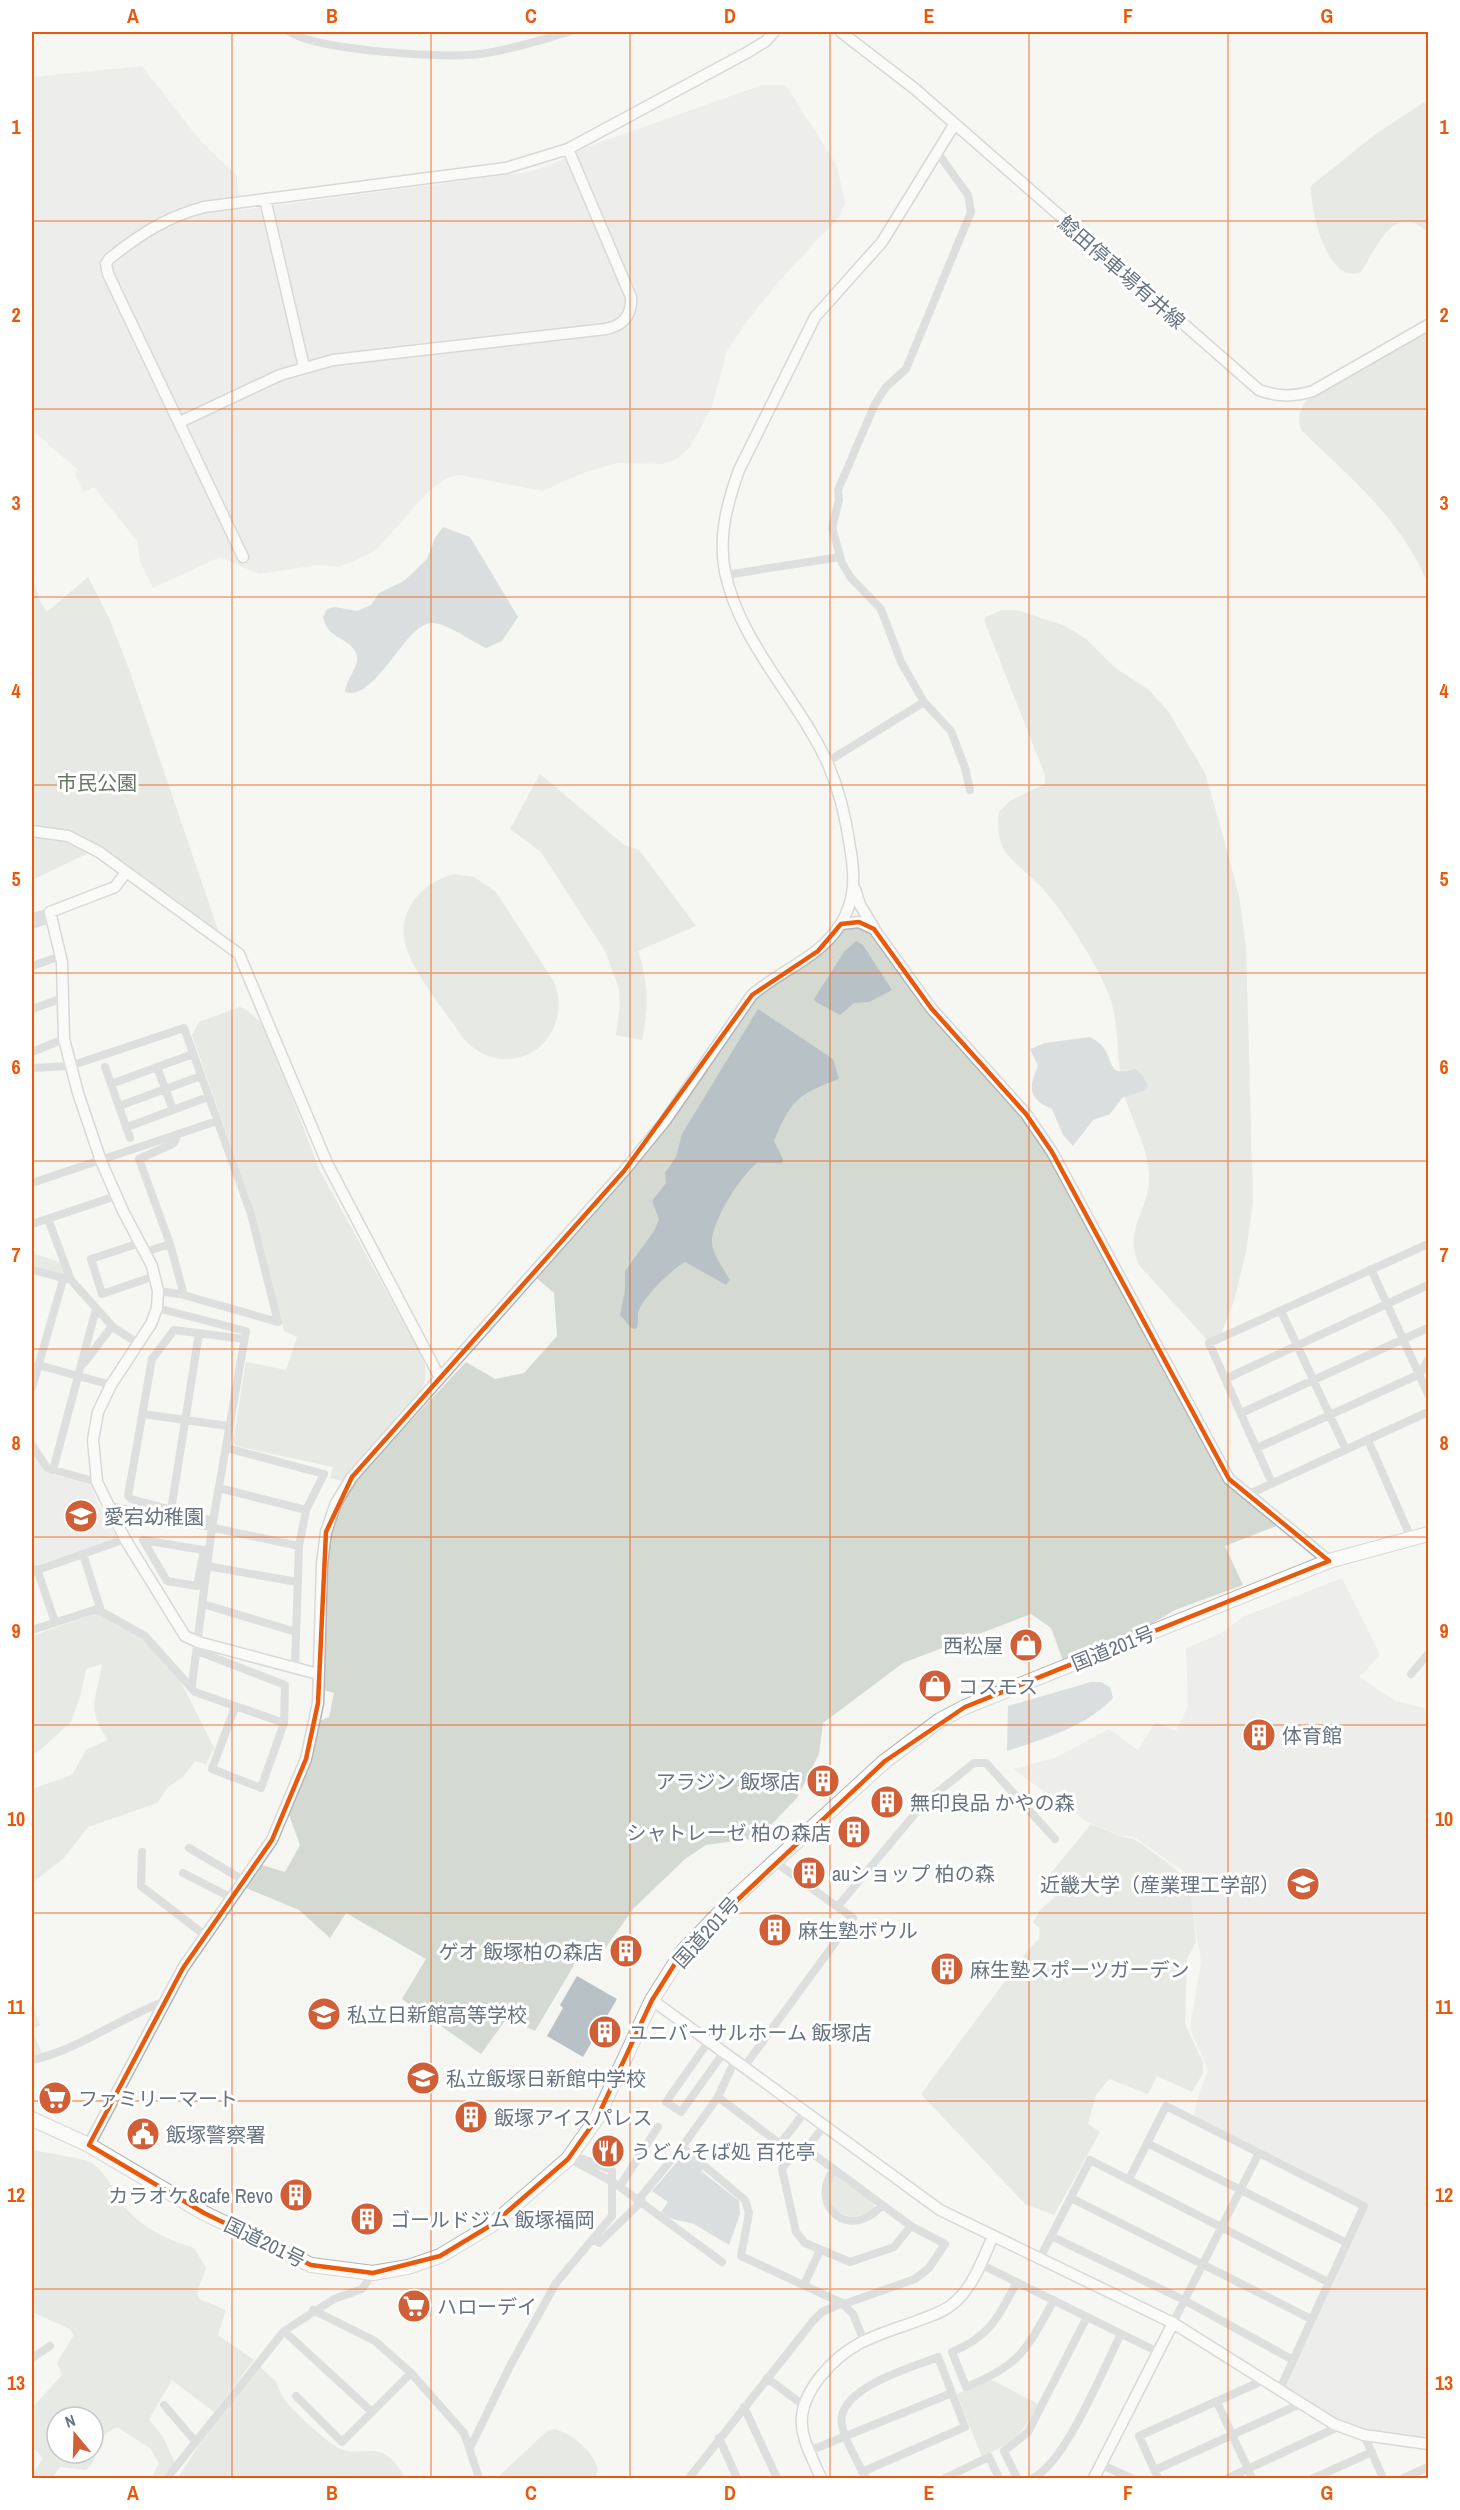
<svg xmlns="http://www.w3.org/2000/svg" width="1460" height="2510" viewBox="0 0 1460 2510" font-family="'Archivo Narrow','Noto Sans JP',sans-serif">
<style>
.built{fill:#e3e4e2}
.green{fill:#d4dad2;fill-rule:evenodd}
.water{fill:#b8c1c6}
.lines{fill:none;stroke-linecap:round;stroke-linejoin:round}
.secondary-casing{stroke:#b2b6ba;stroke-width:13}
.highway-casing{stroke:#b2b5b8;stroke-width:16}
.street{stroke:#bfc2c6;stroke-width:8}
.secondary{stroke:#fff;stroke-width:10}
.highway{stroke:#fff;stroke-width:14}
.street-bridge{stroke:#bfc2c6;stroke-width:8}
.marked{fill:none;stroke:#e8590c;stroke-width:4.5;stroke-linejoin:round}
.grid{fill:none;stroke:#e8590c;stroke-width:1.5;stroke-opacity:0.55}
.labels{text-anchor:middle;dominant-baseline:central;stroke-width:6;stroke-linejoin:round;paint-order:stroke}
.street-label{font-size:20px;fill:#677480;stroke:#fff}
.park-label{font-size:20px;fill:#697865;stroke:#fff}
.poi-label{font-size:20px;fill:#677480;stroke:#fff;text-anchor:start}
.neatline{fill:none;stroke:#e8590c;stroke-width:2}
.grid-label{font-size:20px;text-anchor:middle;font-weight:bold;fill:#e8590c}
</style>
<rect width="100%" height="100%" fill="#f5f5f2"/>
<path class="built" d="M142 66 199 139 237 176 241 210 529 172 553 164 587 147 762 85H786L837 166 845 203 839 217 780 280 747 321 727 351 711 409 690 447 678 458 663 464 617 463 583 473 543 491 459 475 447 478 430 490 375 551 356 560 339 567 318 565 259 574 220 557 153 588 140 561 137 541 94 487 83 492 75 474 78 470 32 430V77Z
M36 1458 45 1472 92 1485 97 1502 117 1538 32 1567V1462Z
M1342 1578 1380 1655 1359 1677 1396 1701 1428 1709V2439L1368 2431 1342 2423 1282 2389 1368 2204 1194 2116 1198 2097 1208 2070 1190 2028 1201 1962 1193 1913 1171 1895 1186 1873 1134 1837 1117 1835 1086 1821 1013 1769 1055 1758 1109 1729 1138 1750 1156 1722 1176 1731 1188 1706 1186 1648 1218 1635 1245 1616Z"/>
<path class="green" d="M1428 100V233C1395 199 1377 247 1361 272 1327 286 1310 209 1311 186L1377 133Z
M1428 325V583C1399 517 1353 480 1302 431 1280 388 1399 340 1428 325Z
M88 577 109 618 129 669 218 930 214 931 101 847 32 880V578L41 603 47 612Z
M1002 610H1017L1065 626 1086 639 1114 667 1149 690 1168 711 1205 773 1222 832 1239 896 1246 947 1253 1202 1246 1252 1234 1301 1221 1334 1209 1342 1139 1265C1122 1228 1152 1208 1149 1173 1147 1144 1130 1118 1123 1090 1116 1059 1120 1025 1109 995 1098 966 1065 914 1044 890 1034 878 1009 860 1003 848 998 837 997 824 999 812L1010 801 1045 784V775L985 623V617Z
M540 774 624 845 639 850 696 926 638 951C648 980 649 1010 642 1040L616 1035 620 1005 619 989 605 951 541 852 510 829Z
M454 874 474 877 496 892 554 982C577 1042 507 1087 464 1039 448 1016 415 974 407 950 394 914 420 883 454 874Z
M859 925 872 931 1022 1115 1045 1149 1228 1482 1279 1525 1225 1546 1243 1585 1175 1610 1146 1627 1063 1661 1051 1628 1031 1614 903 1663 823 1723 819 1754 797 1798 770 1826 751 1839 706 1845 685 1859 634 1908 596 1961 580 1955 535 2031 507 2018 481 2054 402 1999 426 1959 346 1913 330 1938 299 1910 246 1888 262 1865 285 1872 300 1845 288 1812 319 1721 329 1717 334 1693 321 1689 327 1551 338 1508 359 1476 466 1362 495 1379 524 1373 557 1336 554 1293 534 1276 629 1171 752 1001 841 928Z
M240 1007 248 1011 265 1026 319 1169 423 1358C427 1372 427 1380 420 1392L342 1481 330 1478 333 1467 236 1446 233 1441 246 1362 286 1370 297 1337 284 1331 255 1214 192 1035 199 1022Z
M32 1253 62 1263 67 1274 64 1276 32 1267Z
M97 1613 142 1638 179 1678 214 1748 206 1764 195 1761 183 1777 168 1787 157 1803 88 1827 63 1859 32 1883V1789L72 1775 86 1750 108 1740C85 1708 97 1698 102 1664L86 1669 81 1694 71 1722 38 1752 32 1753V1636Z
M1091 1824 1119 1836 1134 1839 1172 1866 1186 1880 1190 1888 1196 1942 1187 1959 1185 2024 1203 2062V2073L1192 2092 1157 2076 1148 2094 1109 2079 1096 2095 1088 2124 1100 2132 1054 2215 1025 2204 921 2094 1029 1949 1039 1939 1040 1929 1033 1922 1040 1910 1057 1895 1042 1884Z
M32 2003 40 2025 32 2030 42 2053 32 2055Z
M32 2150C41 2152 86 2159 90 2162 106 2171 114 2192 124 2206 142 2229 167 2239 194 2248L206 2268 197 2292 199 2299 226 2310 218 2335 254 2360 214 2412 172 2380 149 2419 163 2437 175 2463 161 2478H152L159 2463 150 2448 117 2427C91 2438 103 2456 86 2470L60 2467 52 2478H35L32 2475 43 2458 35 2449 32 2452V2408L62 2375 57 2363 74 2335 70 2329 32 2312ZM57 2417H93V2453H57Z
M836 2175 875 2203 873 2210C857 2218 850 2219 834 2210L828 2191 833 2176Z
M259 2366C264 2371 271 2376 276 2382 279 2387 280 2394 284 2399 294 2412 321 2437 335 2446 363 2463 380 2432 405 2478H178L199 2445Z
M992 2380 1038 2404C1022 2435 1013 2442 982 2457L957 2394Z
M554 2429C573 2434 592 2450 598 2469L595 2478H497L547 2431Z"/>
<path class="water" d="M443 527 470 537 518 617 502 641 486 648C473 642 445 622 431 623 404 625 376 702 345 692 346 680 355 672 357 661 359 644 338 640 329 630 326 627 324 621 323 617L327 609 335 607 357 611 371 605 379 593 404 581 427 559 435 538Z
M856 941 863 945 892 990 869 1002 854 1003 840 1015 816 1002 814 999 844 952Z
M758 1009 833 1059 839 1079C798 1094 791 1100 774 1141L783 1159 782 1163H757C741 1175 712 1221 712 1241 712 1255 724 1269 730 1280L726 1285 685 1262C673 1268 643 1298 639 1310 636 1317 640 1322 636 1329L631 1328 620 1315 625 1290V1271L654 1231 659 1219 652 1201 666 1183 665 1173 676 1157 682 1134Z
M1090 1037C1094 1039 1099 1042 1102 1046 1115 1061 1106 1078 1135 1069L1143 1076 1148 1086 1146 1090 1122 1098 1110 1114 1093 1120 1073 1146 1063 1135 1052 1109C1027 1099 1029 1087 1038 1066L1030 1049 1045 1043Z
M1091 1682H1101L1110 1687 1113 1698C1086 1727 1043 1739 1007 1751L1008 1706Z
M577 1976 617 1999 583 2057 547 2036 563 2008 560 2005Z
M684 2154 703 2168 701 2171 739 2201 740 2214 729 2245 694 2224 669 2218 661 2212 668 2202 652 2191Z"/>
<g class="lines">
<g class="secondary-casing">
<path id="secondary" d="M841 32 915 89 1259 390C1279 397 1293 397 1313 391L1428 325
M265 199 304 367
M180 422 280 375 333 360 606 329C624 325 632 315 631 297L568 149
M243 557 108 274 106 264 109 259C139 235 166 217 204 207L506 168 568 149 748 52 766 41 774 32
M32 831 68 836 99 852 239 954 327 1163 440 1378
M126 872 115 887 50 912 62 962 64 1039 78 1093 101 1161 123 1211 152 1266 158 1291 157 1308 151 1324 111 1385 98 1412 93 1440 97 1482 125 1539 185 1636 198 1642 318 1674
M855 889 860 905 874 928
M841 924 859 922 874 929 931 1008 1026 1114 1052 1152 1229 1479 1329 1561
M652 2000 940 2210 1173 2323 1334 2424 1364 2435 1428 2444
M89 2145 183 1968 272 1840 306 1759 318 1703 322 1564 326 1532 336 1503 352 1477 624 1171 665 1121 752 995C781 970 819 958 840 925 856 900 855 875 850 847 846 818 839 790 828 764 798 698 740 644 725 572 718 536 727 504 739 470L815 317 882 242 954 125
M821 2478C803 2438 789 2417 820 2377 849 2341 876 2336 917 2321 930 2316 944 2312 954 2303 974 2286 983 2258 993 2236
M1094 2478 1173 2323"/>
</g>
<g class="highway-casing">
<path id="highway" d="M32 2119 89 2145 204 2213 311 2265 373 2273 408 2267 440 2256 493 2224 568 2159 597 2118 652 2000 683 1951 727 1905 885 1761 940 1720 965 1707 1329 1561 1428 1534"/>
</g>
<path class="street" d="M290 32C316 50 446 59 480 54 510 50 540 40 569 32
M937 152 968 195 971 212 906 369 886 387 875 404 838 490 839 500 832 528 842 563 851 578 881 609 901 662 924 702 951 731 965 768 970 790
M726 575 840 557
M827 762 924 702
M32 917 50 912
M32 925 51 919
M32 966 61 956
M32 1009 63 998
M32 1052 64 1039
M105 1067 130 1138
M157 1067 173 1110
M32 1068 70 1066 184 1028 251 1214 278 1322 180 1294 158 1291
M111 1084 193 1054
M119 1106 201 1076
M127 1127 208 1097
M178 1134 174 1143 139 1159 170 1244 184 1295
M32 1183 217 1121
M48 1219 71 1280
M32 1224 116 1196
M140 1243 91 1259 102 1294 155 1276
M145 1252 170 1244
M1371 1269 1428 1394
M32 1270 71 1280 114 1328 138 1343
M157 1308 246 1331 212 1527 192 1685
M1281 1311 1346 1450
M84 1363 112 1326
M38 1365 111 1385
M1225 1379 1428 1285
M32 1388 63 1280
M1241 1413 1428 1328
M143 1414 228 1426
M1368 1440 1411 1538
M32 1445 47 1468 97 1482
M227 1448 324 1474 306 1510 299 1546 295 1667
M1257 1448 1420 1374 1428 1360
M53 1470 96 1309
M1272 1483 1209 1343 1428 1244
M219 1488 306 1510
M1247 1495 1428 1412
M106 1505 299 1546
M171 1510 199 1333
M213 1521 131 1499 128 1496 152 1359 174 1330 244 1339
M204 1550 197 1586 167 1581 143 1540 209 1551
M83 1554 101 1611
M207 1566 297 1582
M37 1569 55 1622
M32 1572 125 1539
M203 1604 296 1632
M32 1630 97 1609 145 1636 195 1692 284 1723
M197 1651 285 1685 284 1723 261 1788 212 1769 235 1707
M1411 1674 1428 1654
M189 1848 245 1881
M142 1852 141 1886 206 1936
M183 1873 232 1898
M838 1906 924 1803 974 1763H986L1055 1839
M709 2041 666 2102 681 2112 724 2052
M32 2060C78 2050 118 2019 163 2002
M744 2067 853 1918 775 1862
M718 2097 780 2144 804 2113
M824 2126 809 2145 789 2159 782 2169 796 2232 805 2243 850 2262 894 2247 911 2226
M1147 2143 1347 2243
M682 2147 745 2200 749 2213 741 2256 842 2303 853 2314 864 2341
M805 2148 911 2226 945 2244 929 2268 915 2279 844 2304
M570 2159 609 2180
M834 2169C807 2207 851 2242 882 2205
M1129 2179 1166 2106 1364 2206 1279 2391
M616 2184 722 2262
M620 2186 658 2127
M1071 2198 1311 2319
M639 2199 682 2147 718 2097 735 2060
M1051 2236 1184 2300 1293 2360
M593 2239 599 2243 642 2201
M1040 2258 1090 2160 1328 2282
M980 2264 1158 2352
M1017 2282C998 2317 991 2336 952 2352L966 2387C1021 2365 1026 2350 1054 2300
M804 2285 820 2250
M313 2310 375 2341 411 2373 464 2433 479 2478
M1173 2323 1259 2153
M284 2331 372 2412 411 2373
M32 2358 50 2346
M767 2378 803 2405
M296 2396 342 2442 372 2412
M1217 2402 1252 2478
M164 2405 195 2441
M744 2407 777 2478
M1364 2435 1383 2478
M719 2438 737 2478
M471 2446 510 2366 556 2283 612 2216V2170L583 2159H568
M809 2451 952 2393
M1102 2465 1131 2478
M1155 2470 1300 2404
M862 2472 965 2427 938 2357C914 2367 835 2388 842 2425 844 2439 854 2454 860 2467L866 2478
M167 2478 284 2331 334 2299 362 2289 373 2273
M689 2478 813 2321 822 2312 842 2303
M945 2478 989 2457 999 2478
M1017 2478 1004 2451 1028 2432 1087 2317
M1033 2478C1066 2462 1103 2369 1121 2334
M1158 2478 1139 2436 1262 2381
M1228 2478 1340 2426
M1314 2478 1372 2452
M1404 2478 1428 2467"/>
<use href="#secondary" class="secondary"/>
<use href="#highway" class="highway"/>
<path class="street-bridge" d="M609 2180 616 2184"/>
</g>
<path d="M0 0H1460V2510H0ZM859 922 874 929 931 1008 1026 1114 1052 1152 1229 1479 1329 1561 965 1707 885 1761 683 1951 652 2000 597 2118 568 2159 493 2224 440 2256 373 2273 311 2265 204 2213 89 2145 183 1968 272 1840 306 1759 318 1703 326 1532 352 1477 624 1171 752 995 818 951 841 924Z" fill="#f5f5f2" fill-opacity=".55" fill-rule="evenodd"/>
<path class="marked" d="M859 922 874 929 931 1008 1026 1114 1052 1152 1229 1479 1329 1561 965 1707 885 1761 683 1951 652 2000 597 2118 568 2159 493 2224 440 2256 373 2273 311 2265 204 2213 89 2145 183 1968 272 1840 306 1759 318 1703 326 1532 352 1477 624 1171 752 995 818 951 841 924Z"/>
<path class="grid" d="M232 32V2478M431 32V2478M630 32V2478M830 32V2478M1029 32V2478M1228 32V2478M32 221H1428M32 409H1428M32 597H1428M32 785H1428M32 973H1428M32 1161H1428M32 1349H1428M32 1537H1428M32 1725H1428M32 1913H1428M32 2101H1428M32 2289H1428"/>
<defs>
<g id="school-disc" transform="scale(1.725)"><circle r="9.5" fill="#d05f37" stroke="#fff"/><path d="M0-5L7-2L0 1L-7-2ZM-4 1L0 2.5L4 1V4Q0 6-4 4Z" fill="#fff"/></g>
<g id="shop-disc" transform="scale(1.725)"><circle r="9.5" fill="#d05f37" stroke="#fff"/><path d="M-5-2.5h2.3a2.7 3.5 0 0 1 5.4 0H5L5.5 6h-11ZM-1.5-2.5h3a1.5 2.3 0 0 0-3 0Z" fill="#fff"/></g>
<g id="building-disc" transform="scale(1.725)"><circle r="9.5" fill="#d05f37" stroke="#fff"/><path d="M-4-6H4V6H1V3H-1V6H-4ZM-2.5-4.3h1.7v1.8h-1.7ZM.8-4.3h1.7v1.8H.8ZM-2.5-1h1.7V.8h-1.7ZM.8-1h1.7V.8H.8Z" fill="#fff"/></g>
<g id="university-disc" transform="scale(1.725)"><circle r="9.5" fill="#d05f37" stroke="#fff"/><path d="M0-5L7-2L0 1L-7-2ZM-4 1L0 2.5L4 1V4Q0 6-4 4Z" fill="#fff"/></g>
<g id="supermarket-disc" transform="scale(1.725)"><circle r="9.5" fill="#d05f37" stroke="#fff"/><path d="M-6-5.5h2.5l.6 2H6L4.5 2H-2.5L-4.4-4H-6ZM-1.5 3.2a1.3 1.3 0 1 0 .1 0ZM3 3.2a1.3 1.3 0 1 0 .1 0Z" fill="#fff"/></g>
<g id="civic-disc" transform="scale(1.725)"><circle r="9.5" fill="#d05f37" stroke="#fff"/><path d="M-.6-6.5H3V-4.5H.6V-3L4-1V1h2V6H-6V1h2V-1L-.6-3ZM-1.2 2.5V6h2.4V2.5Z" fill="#fff"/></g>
<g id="restaurant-disc" transform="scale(1.725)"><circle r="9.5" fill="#d05f37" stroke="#fff"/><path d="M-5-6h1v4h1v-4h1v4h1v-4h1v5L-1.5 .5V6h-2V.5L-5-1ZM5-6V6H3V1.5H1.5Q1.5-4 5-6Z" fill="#fff"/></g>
</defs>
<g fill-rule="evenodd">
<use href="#school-disc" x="81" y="1516"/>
<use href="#shop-disc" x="1026" y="1645"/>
<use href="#shop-disc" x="935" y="1686"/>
<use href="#building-disc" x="1259" y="1735"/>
<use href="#building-disc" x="823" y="1781"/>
<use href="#building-disc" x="887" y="1802"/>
<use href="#building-disc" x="854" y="1832"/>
<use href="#building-disc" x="809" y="1873"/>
<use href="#university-disc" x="1303" y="1884"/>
<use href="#building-disc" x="775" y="1930"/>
<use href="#building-disc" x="626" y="1951"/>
<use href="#building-disc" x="947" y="1969"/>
<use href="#school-disc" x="324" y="2014"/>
<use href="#building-disc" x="605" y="2032"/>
<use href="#school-disc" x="423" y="2078"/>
<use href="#supermarket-disc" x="55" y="2098"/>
<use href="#building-disc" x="471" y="2117"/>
<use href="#civic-disc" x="143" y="2134"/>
<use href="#restaurant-disc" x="608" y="2151"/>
<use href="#building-disc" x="296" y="2195"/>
<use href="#building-disc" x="367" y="2219"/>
<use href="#supermarket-disc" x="414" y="2306"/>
</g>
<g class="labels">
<g class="street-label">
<text transform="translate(1122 272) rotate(41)">鯰田停車場有井線</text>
<text transform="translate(1113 1648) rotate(-22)">国道201号</text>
<text transform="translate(706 1932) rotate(-48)">国道201号</text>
<text transform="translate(265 2242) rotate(26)">国道201号</text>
</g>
<g class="park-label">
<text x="97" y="782">市民公園</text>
</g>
<g class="poi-label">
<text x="104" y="1516">愛宕幼稚園</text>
<text x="1003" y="1645" text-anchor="end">西松屋</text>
<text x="958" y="1686">コスモス</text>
<text x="1282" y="1735">体育館</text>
<text x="800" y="1781" text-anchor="end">アラジン 飯塚店</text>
<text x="910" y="1802">無印良品 かやの森</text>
<text x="831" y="1832" text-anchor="end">シャトレーゼ 柏の森店</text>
<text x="832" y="1873">auショップ 柏の森</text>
<text x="1280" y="1884" text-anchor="end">近畿大学（産業理工学部）</text>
<text x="798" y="1930">麻生塾ボウル</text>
<text x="603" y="1951" text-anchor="end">ゲオ 飯塚柏の森店</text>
<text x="970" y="1969">麻生塾スポーツガーデン</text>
<text x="347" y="2014">私立日新館高等学校</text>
<text x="628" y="2032">ユニバーサルホーム 飯塚店</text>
<text x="446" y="2078">私立飯塚日新館中学校</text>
<text x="78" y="2098">ファミリーマート</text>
<text x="494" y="2117">飯塚アイスパレス</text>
<text x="166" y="2134">飯塚警察署</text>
<text x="631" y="2151">うどんそば処 百花亭</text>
<text x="273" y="2195" text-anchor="end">カラオケ&amp;cafe Revo</text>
<text x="390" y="2219">ゴールドジム 飯塚福岡</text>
<text x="437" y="2306">ハローデイ</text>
</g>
</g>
<rect width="1460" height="2510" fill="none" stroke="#ffffff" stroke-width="66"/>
<g transform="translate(75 2435) rotate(341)"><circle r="28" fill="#ffffff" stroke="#c2c7cc" stroke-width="1.5"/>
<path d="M0-4.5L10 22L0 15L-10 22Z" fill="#d05f37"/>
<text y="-9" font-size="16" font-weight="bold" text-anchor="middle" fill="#677480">N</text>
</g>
<rect x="33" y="33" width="1394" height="2444" class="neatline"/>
<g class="grid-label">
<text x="133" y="23">A</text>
<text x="332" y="23">B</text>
<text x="531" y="23">C</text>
<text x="730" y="23">D</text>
<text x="929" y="23">E</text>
<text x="1128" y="23">F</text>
<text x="1327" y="23">G</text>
<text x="16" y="134">1</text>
<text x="1444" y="134">1</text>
<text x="16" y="322">2</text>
<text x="1444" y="322">2</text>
<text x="16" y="510">3</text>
<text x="1444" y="510">3</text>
<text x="16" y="698">4</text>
<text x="1444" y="698">4</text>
<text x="16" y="886">5</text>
<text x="1444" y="886">5</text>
<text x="16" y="1074">6</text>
<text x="1444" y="1074">6</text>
<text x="16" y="1262">7</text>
<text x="1444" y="1262">7</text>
<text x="16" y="1450">8</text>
<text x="1444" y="1450">8</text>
<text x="16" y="1638">9</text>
<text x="1444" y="1638">9</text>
<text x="16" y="1826">10</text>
<text x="1444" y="1826">10</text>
<text x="16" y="2014">11</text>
<text x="1444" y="2014">11</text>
<text x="16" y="2202">12</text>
<text x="1444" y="2202">12</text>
<text x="16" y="2390">13</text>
<text x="1444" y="2390">13</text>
<text x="133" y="2500">A</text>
<text x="332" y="2500">B</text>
<text x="531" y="2500">C</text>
<text x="730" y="2500">D</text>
<text x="929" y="2500">E</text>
<text x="1128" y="2500">F</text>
<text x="1327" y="2500">G</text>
</g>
</svg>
